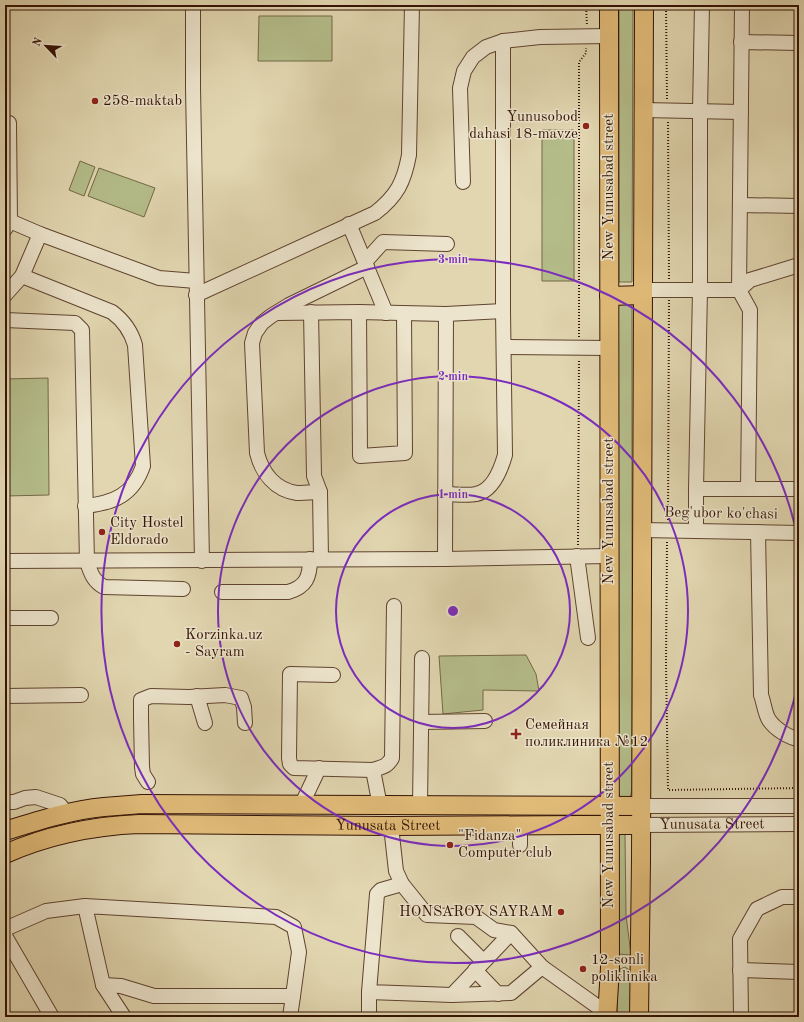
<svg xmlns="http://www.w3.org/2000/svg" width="804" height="1022" viewBox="0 0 804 1022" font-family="'Old Standard TT',serif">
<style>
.green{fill:#b4bd8a;stroke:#746847}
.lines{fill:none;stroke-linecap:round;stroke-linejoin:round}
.minor-casing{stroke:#5f432f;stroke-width:16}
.major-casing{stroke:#341204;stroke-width:20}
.path{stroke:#341204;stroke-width:2;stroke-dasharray:1 2;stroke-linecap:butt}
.minor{stroke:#ece4cc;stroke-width:14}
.major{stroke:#e0bb78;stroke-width:18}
.ring{fill:none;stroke:#7b2cbf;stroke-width:2}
.poi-dot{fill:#8f2418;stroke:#ece4cc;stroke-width:1.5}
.labels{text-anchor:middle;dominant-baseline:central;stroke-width:3;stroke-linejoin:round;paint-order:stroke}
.poi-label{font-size:15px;fill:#341204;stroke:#ece4cc;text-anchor:start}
.street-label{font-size:15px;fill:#341204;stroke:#ece4cc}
.centre{fill:#7b2cbf;stroke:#ece4cc;stroke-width:2}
.ring-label{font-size:12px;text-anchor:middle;font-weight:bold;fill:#7b2cbf;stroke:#ece4cc;stroke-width:3;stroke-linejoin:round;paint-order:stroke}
</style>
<rect width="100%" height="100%" fill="#e1d6b0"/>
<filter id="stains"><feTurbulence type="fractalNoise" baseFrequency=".005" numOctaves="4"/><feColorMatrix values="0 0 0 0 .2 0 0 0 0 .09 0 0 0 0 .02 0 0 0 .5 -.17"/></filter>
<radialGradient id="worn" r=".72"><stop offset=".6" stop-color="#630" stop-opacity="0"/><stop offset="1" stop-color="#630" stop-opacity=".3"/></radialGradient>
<path class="green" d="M619 5H633L632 282H619Z
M259 16H332V61H258Z
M542 130H574V281H542Z
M80 161 95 167 84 196 69 190Z
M99 168 155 188 144 217 88 196Z
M622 303H629L632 305V790L630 798H620L618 790V305Z
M48 378 49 495 5 496V379Z
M526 655 536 674 539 691 483 690V710L443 714 439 656Z
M625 834 626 915 631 955 618 954V835Z
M625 967 631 971V1017H617L618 973 620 969Z"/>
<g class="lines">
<g class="minor-casing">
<g id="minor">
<path d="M193 5V88L202 561"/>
<path d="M742 5 739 290 750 310 748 489"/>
<path d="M741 42 799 43"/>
<path d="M643 110 741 112"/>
<path d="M463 182 460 88 464 71 473 57 486 47 503 41 540 37 609 36"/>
<path d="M740 205 799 206"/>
<path d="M5 219 40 234 159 278 196 281"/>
<path d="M349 224 386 313"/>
<path d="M5 229 10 221 9 123"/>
<path d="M365 262 383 242 447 244"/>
<path d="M22 276 112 312C124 321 131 331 135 345L143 466C133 495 114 503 85 506"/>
<path d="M643 290H739L750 280 799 265"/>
<path d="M5 295 22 276 40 234"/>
<path d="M196 295 375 213C397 196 404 182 409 155L412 5"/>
<path d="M311 312 314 476 320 492 321 559"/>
<path d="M359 312 360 456 405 453 404 314"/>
<path d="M278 313 359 312 446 314"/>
<path d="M5 320 75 323 82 330 87 562C91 573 93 581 104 587L183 589"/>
<path d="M504 347 609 348"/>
<path d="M696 489 700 290V111L702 5"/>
<path d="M320 492C312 492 304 493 297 493 275 490 262 473 257 453L252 343 255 333 262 323 271 316 289 305 367 267"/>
<path d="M445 494C455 494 467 496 476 494 493 491 501 469 505 455L503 311V41"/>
<path d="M642 530 799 533"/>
<path d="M696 530V489H799"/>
<path d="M758 532 761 695C764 703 765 714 769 720 775 729 789 738 799 739"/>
<path d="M577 556 588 638"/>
<path d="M445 559 446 314 503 311"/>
<path d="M5 561 445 559 609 556"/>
<path d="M222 592H288C306 587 310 577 310 559"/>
<path d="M5 618H51"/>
<path d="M333 675 290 674 289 758 290 764 294 768 373 770C382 767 387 767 392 758L394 606"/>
<path d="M5 696 81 695"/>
<path d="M197 696 205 723"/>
<path d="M421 722 485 721"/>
<path d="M373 770 380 806"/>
<path d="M148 782 143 774 142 767 141 718V700L151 696 189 697 225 695 241 698 244 707 245 723"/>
<path d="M5 802H14L25 798 36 797 60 805 67 814"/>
<path d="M301 806 319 768"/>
<path d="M420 806 422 658"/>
<path d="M641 806H799"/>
<path id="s1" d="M641 825 799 824"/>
<path d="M391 826 396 871 402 884 427 915 476 917 494 930 511 933 542 967 608 1014"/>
<path d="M520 845V825"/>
<path d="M402 884 381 890 377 894 369 992 452 995 511 993 542 967"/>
<path d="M5 929 46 911 85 906"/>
<path d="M5 936 52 1017"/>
<path d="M458 936 483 961"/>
<path d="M475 970 498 994"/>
<path d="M740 970 799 972"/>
<path d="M103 985 121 986 154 996H293L290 1017"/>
<path d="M452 995 511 933"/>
<path d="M124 1017 103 985 85 906 276 917 294 927 299 952 293 996"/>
<path d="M369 1017V992"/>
<path d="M741 1017 740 939 757 909 782 897H799"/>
</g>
</g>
<g class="major-casing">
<g id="major">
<path d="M609 296 643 295"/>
<path d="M5 831C37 821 71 810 104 807 117 806 129 805 142 804L641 806"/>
<path id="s2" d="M5 854C48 835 92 826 139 824L391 826 581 825H641"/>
<path d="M607 1017 610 968 609 5"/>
<path d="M639 1017 641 861 644 5"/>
</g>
</g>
<path class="path" d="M586 5 587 26
M666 5 667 100
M668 122 669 280
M579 337V62L586 53V48
M668 520 669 300
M667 542 666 664 668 790 799 788
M578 545 579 360"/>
<use href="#minor" class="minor"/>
<use href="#major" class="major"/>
</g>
<g class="ring">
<circle cx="453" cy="611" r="117"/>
<circle cx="453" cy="611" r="235"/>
<path d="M799 678A352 352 0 1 1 799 544"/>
</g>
<g class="poi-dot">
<circle cx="95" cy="101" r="4"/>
<circle cx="586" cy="126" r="4"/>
<circle cx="102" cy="532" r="4"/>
<circle cx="177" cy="644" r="4"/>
<path d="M514 728h4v4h4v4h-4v4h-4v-4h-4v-4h4z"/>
<circle cx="450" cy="845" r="4"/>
<circle cx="561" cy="912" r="4"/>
<circle cx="583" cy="969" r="4"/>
</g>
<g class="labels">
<g class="poi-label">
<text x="103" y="101">258-maktab</text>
<text x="578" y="117" text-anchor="end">Yunusobod<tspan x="578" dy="17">dahasi 18-mavze</tspan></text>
<text x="110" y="523">City Hostel<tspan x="110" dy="17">Eldorado</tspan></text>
<text x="185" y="635">Korzinka.uz<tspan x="185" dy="17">- Sayram</tspan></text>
<text x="525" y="725">Семейная<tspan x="525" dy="17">поликлиника №12</tspan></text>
<text x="458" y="836">"Fidanza"<tspan x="458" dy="17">Computer club</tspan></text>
<text x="553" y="912" text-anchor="end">HONSAROY SAYRAM</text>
<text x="591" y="960">12-sonli<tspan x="591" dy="17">poliklinika</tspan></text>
</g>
<g class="street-label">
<text transform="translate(609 187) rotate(-90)">New Yunusabad street</text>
<text transform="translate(609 511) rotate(-90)">New Yunusabad street</text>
<text transform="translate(721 514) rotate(1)">Beg'ubor ko'chasi</text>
<text stroke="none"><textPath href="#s2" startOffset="387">Yunusata Street</textPath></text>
<text stroke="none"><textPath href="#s1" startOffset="71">Yunusata Street</textPath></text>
<text transform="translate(609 835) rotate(-90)">New Yunusabad street</text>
</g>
</g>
<circle cx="453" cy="611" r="6" class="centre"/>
<g class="ring-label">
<text x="453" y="263">3 min</text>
<text x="453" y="380">2 min</text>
<text x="453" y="498">1 min</text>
</g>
<rect width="804" height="1022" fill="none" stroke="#e1d6b0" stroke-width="20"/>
<rect x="6" y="6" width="792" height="1010" fill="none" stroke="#341204" stroke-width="2"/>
<rect x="10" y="10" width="784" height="1002" fill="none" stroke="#341204"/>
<g transform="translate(46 46) rotate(295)" stroke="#ece4cc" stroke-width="3" paint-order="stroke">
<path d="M0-3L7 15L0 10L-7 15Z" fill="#341204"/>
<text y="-6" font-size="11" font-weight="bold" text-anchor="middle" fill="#341204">N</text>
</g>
<rect width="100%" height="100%" filter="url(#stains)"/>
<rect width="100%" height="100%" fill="url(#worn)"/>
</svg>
